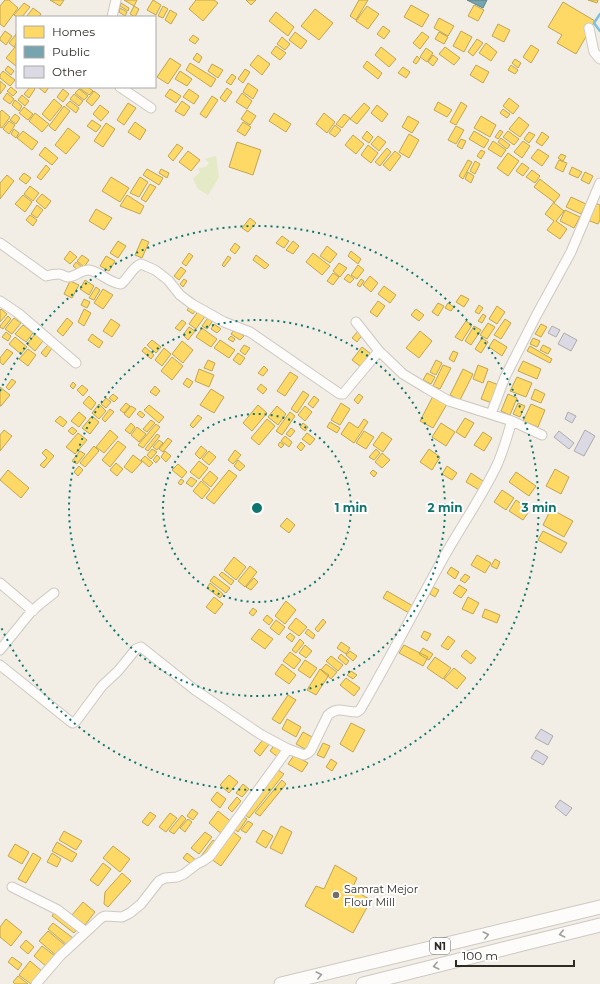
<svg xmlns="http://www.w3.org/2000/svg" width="600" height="984" viewBox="0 0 600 984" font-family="Montserrat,sans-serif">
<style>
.green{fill:#e4e9c6}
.homes{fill:#ffd966;stroke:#c0a552}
.public{fill:#76a5af;stroke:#608086}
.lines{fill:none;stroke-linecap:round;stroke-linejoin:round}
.stream{stroke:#7cc1df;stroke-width:2.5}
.building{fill:#dbd9e4;stroke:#adabaa}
.minor-casing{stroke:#cdc9c2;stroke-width:11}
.highway-casing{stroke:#cdc9c2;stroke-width:15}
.minor{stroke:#fdfcfb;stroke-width:9}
.highway{stroke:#fdfcfb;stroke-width:13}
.oneway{stroke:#a09e9b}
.ring{fill:none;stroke:#0f766e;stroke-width:2;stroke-dasharray:2 4}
.poi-dot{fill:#736f68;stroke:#fff;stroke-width:1.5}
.labels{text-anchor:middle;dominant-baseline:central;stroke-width:4;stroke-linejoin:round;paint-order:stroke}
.shield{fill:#fff;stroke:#6d6b66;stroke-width:1}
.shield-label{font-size:10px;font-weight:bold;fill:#2e2b25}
.poi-label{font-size:11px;fill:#2e2b25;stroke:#fff;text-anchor:start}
.centre{fill:#0f766e;stroke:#fff;stroke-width:2}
.ring-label{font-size:12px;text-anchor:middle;font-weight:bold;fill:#0f766e;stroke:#fff;stroke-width:4;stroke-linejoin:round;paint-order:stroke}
</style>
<rect width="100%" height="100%" fill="#f2eee5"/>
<path class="green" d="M216 156 219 177 208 195 198 189 193 179 200 172 198 168 206 167 209 163 205 159Z"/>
<path class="homes" d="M5 0H9L18 8 4 27 0 24V6Z
M50 0H64L60 6Z
M124 0H137L134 6Z
M153 0 161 5 156 15 147 10Z
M196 0H214L218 3 203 21 189 9Z
M246 0H256L251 5Z
M359 0H368L356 20 350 16Z
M588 0H598L597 3Z
M563 2 595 21 576 54 557 43 562 35 548 27Z
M24 3 30 7 22 17H17L14 15Z
M121 3 129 8 128 11 120 6Z
M411 5 429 15 422 27 404 17Z
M474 5 484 10 478 21 468 16Z
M134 6 139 9 135 17 130 14Z
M163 6 168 9 163 18 158 16Z
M367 6 379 14 368 29 356 21Z
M33 8 41 14 39 17H28L27 16Z
M120 8 127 12 125 16 119 12Z
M315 9 333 23 319 40 301 26Z
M170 10 177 14 171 24 165 20Z
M276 12 294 27 288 36 269 21Z
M439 18 454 26 448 36 434 28Z
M498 24 510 30 504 42 492 36Z
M383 26 390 31 384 39 377 34Z
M5 31 12 36 6 45 0 40V38Z
M461 31 472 37 464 52 453 46Z
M295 32 307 41 301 49 289 40Z
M422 32 429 37 420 49 413 43Z
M439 32 448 37 444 44 435 39Z
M16 34 17 42 14 47 9 43Z
M193 35 199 39 195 44 189 40Z
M282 37 290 44 285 50 277 44Z
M477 39 483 43 473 56 468 52Z
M486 43 497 52 491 61 479 53Z
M531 45 539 50 531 63 523 57Z
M276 46 286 53 280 60 271 53Z
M15 47 17 48V65L16 66 6 58Z
M381 47 396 59 389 67 375 55Z
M445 47 460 58 454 65 439 54Z
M426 48 433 53 427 62 420 57Z
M197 53 202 57 199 63 193 59Z
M258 55 270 64 262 75 250 65Z
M433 55 438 59 433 66 428 62Z
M417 56 420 59 416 64 413 62Z
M170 58 181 65 168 84 157 77Z
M515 59 521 63 518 68 512 63Z
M367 61 382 73 378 79 363 67Z
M190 63 216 79 211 87 186 70Z
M212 64 223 70 218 78 208 71Z
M476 65 489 72 483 83 470 75Z
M511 65 518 70 515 74 508 70Z
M8 66 14 71 11 75 5 70Z
M403 67 410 72 406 78 398 73Z
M245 69 250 72 243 83 238 79Z
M3 71 15 80 10 86 0 78V75Z
M180 71 192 79 187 86 175 79Z
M232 74 236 77 231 85 226 82Z
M0 81 6 86 0 94Z
M248 83 258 90 253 99 243 92Z
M11 87 17 92 13 96 7 91Z
M30 87H33L35 89 29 98 24 94Z
M38 87H49L45 93Z
M78 87H88L93 91 89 95Z
M227 88 232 92 225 102 220 98Z
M63 89 69 94 63 102 57 97Z
M79 89 88 96 84 100 75 93Z
M170 89 181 96 176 103 165 96Z
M189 89 199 96 194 104 183 97Z
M94 91 100 96 92 106 86 101Z
M7 93 14 99 10 104 3 99Z
M242 93 252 101 247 109 236 102Z
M74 94 83 101 79 106 70 99Z
M22 95 29 101 25 106 18 100Z
M212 96 218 100 206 118 200 114Z
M509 98 519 106 513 114 503 106Z
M54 99 62 106 50 121 42 114Z
M15 100 22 106 19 111 12 105Z
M70 101 79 108 76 113 66 105Z
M182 101 190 107 184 116 175 111Z
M438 102 452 110 447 117 434 110Z
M461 102 467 106 456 125 450 122Z
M128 103 136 108 124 125 117 120Z
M364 103 370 108 357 124 350 119Z
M100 105 109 112 101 121 93 114Z
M377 105 388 114 382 122 371 113Z
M64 106 70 111 55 131 49 126Z
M24 107 33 114 28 120 19 113Z
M503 109 510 114 507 118 500 113Z
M2 110 10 117 2 128 0 127V112Z
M247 110 256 116 250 125 241 119Z
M35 113 49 124 42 132 29 121Z
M274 113 291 124 286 132 269 121Z
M324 113 335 122 327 133 316 124Z
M15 114 20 118 16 124 10 120Z
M344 114 350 118 342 128 336 124Z
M408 116 419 122 412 133 402 127Z
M481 116 496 125 490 137 474 128Z
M519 117 529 125 520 137 509 129Z
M92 120 101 126 96 132 87 126Z
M9 121 15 125 9 134 3 129Z
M135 122 146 130 140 140 128 132Z
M243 122 251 127 245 136 237 131Z
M106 123 115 129 103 147 94 141Z
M335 125 341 130 335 137 329 133Z
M456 126 464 130 456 144 448 140Z
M68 128 80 137 66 154 55 145Z
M14 129 19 133 16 138 11 134Z
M500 130 503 132 498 139 495 137Z
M23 131 38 142 32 150 17 138Z
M367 131 373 137 369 143 362 138Z
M474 131 489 140 484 148 469 139Z
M508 131 519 139 514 145 503 137Z
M529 132 535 135 529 143 524 139Z
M542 132 549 137 542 146 536 142Z
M409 134 419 140 409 158 399 152Z
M353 135 364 144 356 154 345 145Z
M378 136 386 142 379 151 371 144Z
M501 138 510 145 507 149 498 142Z
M461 139 466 141 462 149 457 146Z
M493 141 506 150 501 157 488 149Z
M523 141 530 146 522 158 514 152Z
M237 142 261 150 253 175 229 167Z
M177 144 183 148 173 161 168 156Z
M368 145 378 153 371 163 361 155Z
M45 147 58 158 52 165 39 155Z
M387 148 391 152 380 166 375 162Z
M538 149 549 156 542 166 531 158Z
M481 150 485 152 481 159 477 156Z
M188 151 200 160 191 171 179 162Z
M395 151 401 156 390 171 383 165Z
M508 153 519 161 508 176 497 168Z
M561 154 566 156 563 161 558 158Z
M468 160 472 162 463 179 459 176Z
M559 160 567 163 563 172 555 168Z
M475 161 480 164 475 174 470 171Z
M522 163 529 168 523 176 516 171Z
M46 165 50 169 41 180 37 177Z
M572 167 582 172 578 178 569 174Z
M147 169 163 178 159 185 143 175Z
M161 169 169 173 167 178 159 173Z
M532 170 540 176 535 183 526 177Z
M468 172 474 176 471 183 465 179Z
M585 172 593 176 589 184 581 180Z
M24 173 31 178 26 184 19 179Z
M7 175 14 181 0 199V183Z
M111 177 129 188 120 202 102 191Z
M140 177 148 182 139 197 130 193Z
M540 179 560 195 554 203 564 211 556 221 567 229 560 239 547 230 554 221 545 214 554 202 534 187Z
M150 184 156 187 146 202 141 199Z
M30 186 39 193 33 201 24 194Z
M42 194 51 201 45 209 36 201Z
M23 195 32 202 25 212 15 204Z
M127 195 144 206 140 214 120 206Z
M571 197 586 204 581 214 566 207Z
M595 203 600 205V220L598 224 587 220Z
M37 205 43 210 37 218 31 214Z
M96 209 112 218 104 230 89 221Z
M565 210 580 217 574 228 560 221Z
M30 215 37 220 33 226 26 220Z
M250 218 256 223 248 232 242 228Z
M282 236 289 241 284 248 276 243Z
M142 239 149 242 142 258 135 255Z
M118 241 126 246 118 258 110 253Z
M293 241 299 246 293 254 286 250Z
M235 243 240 247 235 254 230 250Z
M327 246 337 254 330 263 320 256Z
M70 251 77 257 70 264 64 259Z
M351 251 361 259 358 264 348 256Z
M189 253 193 256 186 266 182 263Z
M313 253 330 266 322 275 306 262Z
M82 255 89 260 84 267 77 261Z
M256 255 269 265 265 269 253 260Z
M106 256 115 261 109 271 100 266Z
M228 256 231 258 224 267 222 265Z
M76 262 82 267 79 271 73 266Z
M339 263 347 268 340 277 333 271Z
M358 265 364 270 357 279 351 275Z
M181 267 186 271 179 280 174 276Z
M333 273 339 277 333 285 327 281Z
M348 274 354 279 350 283 344 279Z
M370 276 378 283 371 292 363 285Z
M184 279 187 281 183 287 180 284Z
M361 279 364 281 360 287 357 285Z
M85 280 94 286 89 295 80 289Z
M70 281 79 285 72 298 64 294Z
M384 286 396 295 390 303 378 294Z
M96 287 100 290 94 300 89 298Z
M103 289 113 295 103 309 94 303Z
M461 295 469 299 464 307 456 302Z
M84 299 90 302 87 308 81 305Z
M378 301 385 306 377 317 370 312Z
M438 303 444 306 438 316 432 312Z
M448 303 454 307 451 311 445 308Z
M479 305 483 308 479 314 475 312Z
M190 306 195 311 193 314 187 310Z
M497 306 505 312 497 324 489 319Z
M1 309 7 314 0 322V310Z
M84 309 91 313 84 326 78 322Z
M416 309 424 315 419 321 411 315Z
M199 310 206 315 196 329 189 324Z
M483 314 486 316 482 323 478 321Z
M8 316 11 319 3 329 0 327V326Z
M209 316 214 319 207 329 202 326Z
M14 318 21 323 12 334 5 329Z
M67 318 73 323 63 336 57 331Z
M111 319 120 325 112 337 103 331Z
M505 319 511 323 501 339 494 335Z
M182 320 186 323 180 331 175 328Z
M466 321 472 325 462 341 455 337Z
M488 323 495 327 487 339 480 335Z
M214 324 221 329 217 333 211 329Z
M541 324 547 327 541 337 535 334Z
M23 325 33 333 26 342 15 334Z
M474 326 481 330 471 345 465 341Z
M189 327 195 331 188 340 183 335Z
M202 328 217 339 211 347 196 337Z
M234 330 244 336 240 340 231 334Z
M359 330 363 334 357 342 352 338Z
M420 331 432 341 419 358 406 348Z
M6 332 11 336 8 341 2 337Z
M35 334 43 341 35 351 27 344Z
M92 334 103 342 99 348 88 340Z
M231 336 235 339 233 342 228 339Z
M15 337 27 347 21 354 9 344Z
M482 338 488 342 481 353 475 349Z
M533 338 540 341 537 347 530 344Z
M494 339 507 347 502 356 489 347Z
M152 340 161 347 156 353 147 345Z
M220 340 235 350 229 358 214 348Z
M182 341 193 350 183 363 172 354Z
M48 345 52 348 46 357 41 353Z
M244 345 250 348 245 355 240 351Z
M543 345 551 349 548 354 540 350Z
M530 346 552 359 550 363 527 351Z
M145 347 154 355 151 359 142 351Z
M362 347 371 354 361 367 352 360Z
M164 348 171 354 162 366 155 360Z
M7 349 13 353 3 365 0 362V358Z
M28 349 36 355 28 366 19 359Z
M453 351 458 353 454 362 449 359Z
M238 353 245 358 240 365 233 360Z
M172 357 183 366 172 380 161 371Z
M208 360 215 363 212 371 204 368Z
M436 360 442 363 436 375 430 372Z
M523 361 541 369 537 379 518 371Z
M443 365 451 368 440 389 433 386Z
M478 365 488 369 483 383 473 379Z
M264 366 268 370 263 376 258 373Z
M199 369 214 375 209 387 195 381Z
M463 369 473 374 460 400 450 395Z
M290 372 298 377 285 396 277 391Z
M427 373 435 377 431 384 423 380Z
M517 377 532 383 526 397 510 391Z
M187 378 193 382 189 388 183 384Z
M12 379 16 382 9 390 6 387Z
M488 381 499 385 492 403 481 399Z
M73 382 76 385 73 389 70 386Z
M261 384 267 389 263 394 257 389Z
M82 385 88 390 83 396 77 390Z
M155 386 160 391 156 396 150 392Z
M0 387 10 395 1 406H0Z
M211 389 224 397 214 413 200 405Z
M535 389 545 394 541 403 531 399Z
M303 391 309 395 297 413 291 409Z
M113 394 118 398 114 402 109 398Z
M359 394 363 397 358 404 354 400Z
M508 394 517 398 510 415 501 411Z
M89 396 96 403 91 410 83 403Z
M314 396 319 400 313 408 308 404Z
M433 396 447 404 433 428 420 421Z
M106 398 111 402 106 408 101 404Z
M126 403 130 406 124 413 120 410Z
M341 403 350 409 340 425 331 420Z
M518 403 525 406 520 417 513 414Z
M99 404 106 411 99 419 92 413Z
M531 404 545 410 538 427 523 421Z
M149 405 164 417 159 423 144 410Z
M258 405 267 413 252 431 243 423Z
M131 406 136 409 129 418 124 414Z
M277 406 286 414 278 425 268 417Z
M305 406 312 412 305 421 298 415Z
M110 409 114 412 105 422 102 419Z
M140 411 145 415 142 418 137 414Z
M79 412 86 418 79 427 71 421Z
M290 412 295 416 282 435 276 431Z
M198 415 202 418 193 428 190 425Z
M60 416 67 422 63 427 55 421Z
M92 416 99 422 90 434 82 428Z
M465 418 474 423 465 438 456 432Z
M267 419 275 426 259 445 251 438Z
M364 419 368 422 354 443 341 434 349 422 358 428Z
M151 420 155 423 147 432 143 429Z
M330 422 340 428 337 433 327 427Z
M131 423 135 427 130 434 125 430Z
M303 423 308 427 305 431 300 427Z
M441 423 455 432 446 446 432 437Z
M156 424 160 427 143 448 138 445Z
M72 427 77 431 73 435 68 431Z
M137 427 146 434 139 442 131 435Z
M291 428 295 431 290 437 286 434Z
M4 430 12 436 0 451V435Z
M110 430 118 437 104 453 96 447Z
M364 431 374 437 366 449 356 443Z
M382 432 392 439 383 452 373 445Z
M483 432 492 438 484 451 474 445Z
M78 433 87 440 75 454 66 447Z
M307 433 315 439 310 445 302 439Z
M157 434 160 436 148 451 145 449Z
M285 436 292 442 289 447 281 441Z
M168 438 172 441 163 452 159 449Z
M159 440 163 443 157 450 153 447Z
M118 441 126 447 110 467 102 460Z
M280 442 284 445 281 448 278 445Z
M301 442 305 446 301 451 297 447Z
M94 446 99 451 85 467 80 463Z
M201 446 207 451 200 459 195 454Z
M46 449 54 456 44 468 40 465 47 458 42 453Z
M152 449 157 452 151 459 147 455Z
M376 449 380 453 374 460 369 457Z
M429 449 440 457 432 470 420 462Z
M235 450 241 455 233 464 228 460Z
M80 451 85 454 77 464 72 461Z
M165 451 171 456 166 462 161 457Z
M209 451 216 457 209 465 202 459Z
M382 453 390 460 382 468 375 462Z
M133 455 142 462 132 473 124 467Z
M157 455 160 458 156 463 153 460Z
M145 456 153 463 149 467 141 460Z
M238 460 245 466 240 471 234 466Z
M199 461 208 468 199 479 190 472Z
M116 463 123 469 117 476 110 470Z
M178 464 187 472 182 478 172 470Z
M79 466 83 470 78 476 74 472Z
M447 466 457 473 452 480 442 474Z
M555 469 569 477 561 494 546 486Z
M8 470 29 488 21 498 0 480Z
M229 470 237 476 214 504 206 498Z
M373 470 377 473 374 477 370 473Z
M210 471 218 478 211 487 202 480Z
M516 472 536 486 529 496 509 482Z
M471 473 489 485 484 493 466 482Z
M191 477 197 481 192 487 186 483Z
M181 479 184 481 181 485 178 483Z
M201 481 210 489 202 499 193 491Z
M502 490 514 498 506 510 494 502Z
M516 500 530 510 523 520 509 511Z
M551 509 573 521 564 537 543 525Z
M287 518 295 525 289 533 280 526Z
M543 531 567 543 561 553 538 540Z
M477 555 491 563 485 573 471 565Z
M234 557 246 567 236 580 224 570Z
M495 559 500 562 497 569 491 566Z
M250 566 257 572 245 587 238 581Z
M451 567 459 572 455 579 447 573Z
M222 572 234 581 231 585 219 575Z
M465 574 470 577 465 583 460 580Z
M214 576 230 588 226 593 210 581Z
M254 578 258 582 251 590 246 587Z
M210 583 223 594 220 598 207 588Z
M459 585 467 590 461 598 453 593Z
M433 587 439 590 435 597 430 594Z
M387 591 413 606 409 613 383 598Z
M214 597 223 604 215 614 206 607Z
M468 597 479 603 473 614 462 609Z
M286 601 296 610 285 624 275 616Z
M253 608 257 611 253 616 249 613Z
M485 609 500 615 497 623 482 617Z
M267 615 273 620 269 625 263 620Z
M296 618 307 627 299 636 288 628Z
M323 619 326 622 318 632 315 629Z
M276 620 285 627 279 635 270 628Z
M259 629 273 639 265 649 251 639Z
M308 629 315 635 313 639 305 633Z
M424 631 431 634 427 641 421 637Z
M290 633 295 637 292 642 286 637Z
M448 636 455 641 448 650 441 646Z
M300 639 304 643 296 653 292 650Z
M341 642 350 648 346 654 337 648Z
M305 645 312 651 306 658 299 653Z
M404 645 428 657 423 666 399 653Z
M423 648 433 654 429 660 419 654Z
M466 650 476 658 471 664 461 656Z
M350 651 357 656 353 661 346 655Z
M290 652 301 660 294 669 283 661Z
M341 654 349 661 346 665 338 658Z
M331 656 343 665 338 671 326 661Z
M435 657 451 668 443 679 427 668Z
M305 660 317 668 310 678 298 670Z
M282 664 296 675 289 684 275 674Z
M326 664 337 672 331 679 321 670Z
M454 668 466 678 457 689 444 679Z
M320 669 329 675 316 695 307 690Z
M351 671 357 675 353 679 347 675Z
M346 678 360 688 354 696 340 685Z
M288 695 296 700 280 724 272 719Z
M287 719 301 727 296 737 282 729Z
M351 723 365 730 353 752 340 744Z
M303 732 314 738 307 750 296 744Z
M264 738 270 743 260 756 254 751Z
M323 743 330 746 324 758 317 755Z
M275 744 285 751 279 758 270 751Z
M294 755 308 763 302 772 288 764Z
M331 759 337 763 332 771 326 767Z
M278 770 284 774 249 818 243 813Z
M229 775 238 782 229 793 220 785Z
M282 780 286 784 260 816 255 813Z
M243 784 249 789 242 797 236 793Z
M217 792 226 799 220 808 211 800Z
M237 797 241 801 232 812 228 808Z
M192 809 198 813 193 820 187 816Z
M218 811 233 823 223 835 209 823Z
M150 812 156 816 148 826 142 822Z
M170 813 177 818 166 832 159 827Z
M182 815 186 819 174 834 169 831Z
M242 816 247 819 238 832 233 828Z
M188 819 192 822 185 832 180 828Z
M248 821 253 824 246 833 241 830Z
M281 826 292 832 282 854 270 848Z
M263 830 273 836 266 848 256 842Z
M64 831 82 841 76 850 59 840Z
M232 831 241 838 221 866 211 859Z
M205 832 212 837 199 854 191 848Z
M213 840 217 843 204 859 201 856Z
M57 842 77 854 72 862 52 851Z
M15 844 29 852 22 864 8 856Z
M113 846 130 859 120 872 103 858Z
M33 853 41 858 26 883 18 879Z
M52 853 61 859 57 867 47 862Z
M187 853 196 860 192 865 183 858Z
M103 863 111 869 98 886 90 880Z
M335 865 357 878 352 889 371 900 353 933 305 906 316 886 324 889Z
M122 873 131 881 108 907 104 904 105 892Z
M83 902 95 912 85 925 72 915Z
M56 910 78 928 74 933 52 916Z
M6 919 22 932 11 946 0 937V927Z
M53 923 73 938 67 945 48 929Z
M48 931 65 945 57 956 39 941Z
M26 940 34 947 28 954 20 947Z
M42 946 55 956 47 967 34 956Z
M12 957 22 964 18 970 8 962Z
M30 961 43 972 33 984H31L19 975Z
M18 976 28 984H15L13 982Z"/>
<path class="public" d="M467 0H487L483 8Z"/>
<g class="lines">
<path class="stream" d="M600 14 594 23 600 31"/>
</g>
<path class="building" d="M552 326 560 330 556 337 548 333Z
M564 333 577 340 571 351 558 344Z
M568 412 576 416 572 423 565 419Z
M585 430 595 436 584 456 574 451Z
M559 431 574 443 569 449 554 437Z
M541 729 553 736 548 745 535 738Z
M536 750 548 757 543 765 531 758Z
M560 800 572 808 566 816 555 807Z"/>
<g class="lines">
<g class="minor-casing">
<path id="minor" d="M112 17 116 0
M589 28 594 52 600 59
M120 87 151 108
M0 243 46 276C50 275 55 274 59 274 62 274 65 277 68 277 75 277 81 270 89 270 99 271 109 283 121 284 129 278 132 267 141 264L155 270 168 280 180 295 192 304 224 322 250 332 340 394H343L379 351
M0 301 18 313 76 363
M356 322 379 351 403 374 426 388 449 401 512 421 542 435
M491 414 505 377 536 316 571 252 600 183
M0 583 33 611
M0 650 30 613 40 604 54 593
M0 665 71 722 73 723 76 721 102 686 118 671 136 649 141 647 195 690 260 734 288 749 304 755 308 753 311 750 328 715C338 706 344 712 357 712L360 710C388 662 413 613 440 564 458 531 480 500 496 467 503 453 507 436 512 421
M12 887 58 910 86 932
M36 984 60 956 86 932 101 918 105 916 122 917 130 913 141 904 159 881 165 878 177 877 184 874 197 864 203 861 210 856 288 749"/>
</g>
<g class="highway-casing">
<path id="highway" d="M281 984 600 907
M363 984 527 943 600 925"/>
</g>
<use href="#minor" class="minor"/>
<use href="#highway" class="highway"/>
</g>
<defs><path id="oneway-chevron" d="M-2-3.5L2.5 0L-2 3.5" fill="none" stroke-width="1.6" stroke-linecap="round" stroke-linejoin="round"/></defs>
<g class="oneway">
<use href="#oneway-chevron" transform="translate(562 934) rotate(167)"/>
<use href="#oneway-chevron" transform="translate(486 935) rotate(-14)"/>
<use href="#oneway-chevron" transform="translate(436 966) rotate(166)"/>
<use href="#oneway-chevron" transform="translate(319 975) rotate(-14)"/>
</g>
<g class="ring">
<circle cx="257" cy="508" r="94"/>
<circle cx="257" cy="508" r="188"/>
<path d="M0 391A282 282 0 1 1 0 625"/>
</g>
<circle class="poi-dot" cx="336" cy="895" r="4"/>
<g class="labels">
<rect class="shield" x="430" y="938" width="20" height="16" rx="3"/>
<g class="shield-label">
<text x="440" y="946">N1</text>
</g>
<g class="poi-label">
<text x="344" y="889">Samrat Mejor<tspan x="344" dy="13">Flour Mill</tspan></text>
</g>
</g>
<circle cx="257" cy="508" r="6" class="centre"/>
<g class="ring-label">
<text x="351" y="512">1 min</text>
<text x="445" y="512">2 min</text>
<text x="539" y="512">3 min</text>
</g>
<rect x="16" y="16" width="140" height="72" fill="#ffffff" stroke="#abaaa8"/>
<rect x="24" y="26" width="20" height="12" fill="#ffd966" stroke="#abaaa8"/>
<text x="52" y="36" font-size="12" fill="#2e2b25">Homes</text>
<rect x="24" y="46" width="20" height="12" fill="#76a5af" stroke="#abaaa8"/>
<text x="52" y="56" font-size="12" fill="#2e2b25">Public</text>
<rect x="24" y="66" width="20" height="12" fill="#dbd9e4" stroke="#abaaa8"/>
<text x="52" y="76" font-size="12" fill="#2e2b25">Other</text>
<path d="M456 960v6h118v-6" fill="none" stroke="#2e2b25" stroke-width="2"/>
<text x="462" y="960" font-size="12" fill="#2e2b25" stroke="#ffffff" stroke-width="3" paint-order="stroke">100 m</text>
</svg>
